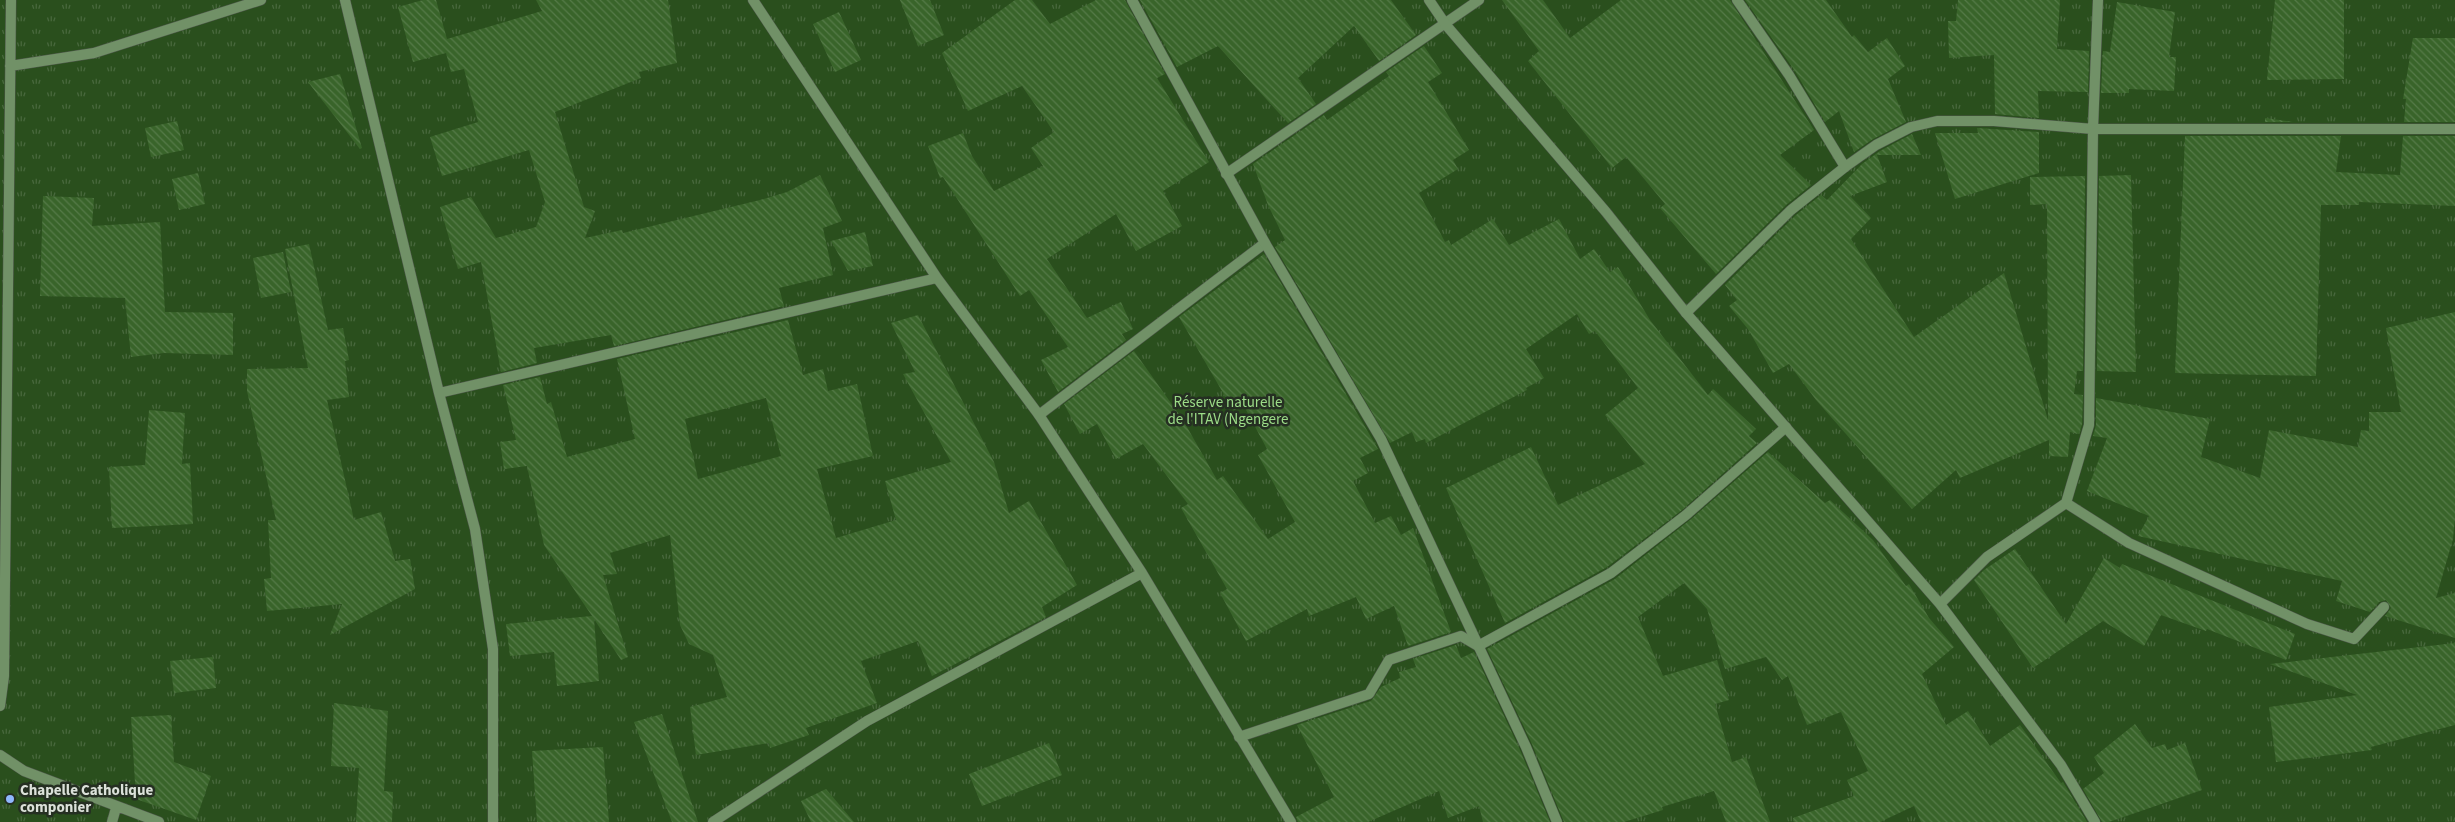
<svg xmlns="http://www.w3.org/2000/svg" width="2455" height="822" viewBox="0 0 2455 822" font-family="'Source Sans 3',sans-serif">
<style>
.grass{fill:url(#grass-tufts)}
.building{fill:url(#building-back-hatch);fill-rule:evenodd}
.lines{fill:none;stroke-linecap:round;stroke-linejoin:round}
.lane-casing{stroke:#4e574b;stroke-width:11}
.street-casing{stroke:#4e574b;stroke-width:11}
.lane{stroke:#719167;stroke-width:10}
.street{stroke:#719167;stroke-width:10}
.poi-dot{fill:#8fb8fd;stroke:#252f22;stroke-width:2}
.labels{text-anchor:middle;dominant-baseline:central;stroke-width:5;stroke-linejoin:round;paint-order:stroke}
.park-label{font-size:15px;fill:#9cdc88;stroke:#252f22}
.poi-label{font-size:15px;font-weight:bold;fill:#dbe1d9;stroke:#252f22;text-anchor:start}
</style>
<defs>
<pattern id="grass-tufts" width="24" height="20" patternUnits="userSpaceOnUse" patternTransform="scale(1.25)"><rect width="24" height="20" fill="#2a4f1d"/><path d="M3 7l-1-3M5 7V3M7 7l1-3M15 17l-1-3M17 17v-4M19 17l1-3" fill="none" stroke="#48683d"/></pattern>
<pattern id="building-back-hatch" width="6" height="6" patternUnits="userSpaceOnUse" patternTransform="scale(1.25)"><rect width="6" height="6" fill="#39642a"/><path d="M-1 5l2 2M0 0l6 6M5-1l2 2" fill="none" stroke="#557a48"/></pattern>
</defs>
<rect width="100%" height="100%" fill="#2f392c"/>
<path class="grass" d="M0 0H2455V822H0Z"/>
<path class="building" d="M423 0H436L447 39 542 11 536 0H668L677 63 639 72 641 78 555 112 584 207 595 211 585 238 622 230 623 233 760 200 787 192 820 175 842 221 823 228 833 275 779 288 784 306 614 346 611 335 534 348 537 363 501 372 481 262 458 269 440 207 471 197 496 238 536 227 545 202 529 150 442 176 430 137 478 122 464 69 451 72 446 53 413 62 398 7Z
M900 0H930L944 35 918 46Z
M1015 0H1032L1050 24 1096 0H1125L1165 74 1157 78 1209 162 1163 191 1182 226 1136 251 1116 214 1047 259 1087 318 1121 302 1133 329 1122 334 1126 340 1058 392 1041 360 1068 347 1029 290 1020 296 943 177 940 178 928 146 963 133 972 156 994 191 1043 166 1031 148 1054 132 1022 86 968 111 942 53Z
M1140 0H1391L1416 35 1379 61 1354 26 1298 78 1316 104 1288 123 1218 46 1177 67Z
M1502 0H1543L1570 38 1621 0H1730L1814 130 1780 155 1811 185 1786 205 1716 274 1660 208 1665 204 1626 157 1612 168 1528 61 1539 51Z
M1745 0H1826L1852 37 1854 35 1868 52 1887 38 1905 66 1888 79 1906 122 1873 139 1854 152 1839 111 1825 122 1795 71Z
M1958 0H2060L2057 49 2089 51 2088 92 2038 91 2039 118 1995 114 1994 55 1949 58 1948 21H1956Z
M2275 0H2344V79L2267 80Z
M2117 2 2175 12 2169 57H2176L2174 91 2129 89V93H2101L2103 51 2110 52Z
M839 12 861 60 835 72 813 24Z
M2413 38H2455V122H2404L2406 99H2403Z
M1424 46 1442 73 1428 82 1469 150 1453 160 1458 169 1419 193 1445 242 1449 240 1451 245 1493 219 1509 245 1559 219 1580 259 1594 249 1610 272 1618 267 1650 320 1708 395 1713 389 1756 429 1749 436 1757 443 1682 510 1607 567 1505 623 1446 488 1531 447 1558 505 1645 464 1605 415 1638 388 1595 331 1589 334 1577 314 1526 349 1544 378 1526 388 1527 390 1426 443 1425 439 1416 442 1412 432 1390 443 1275 247 1285 240 1268 205 1253 164 1324 115 1327 120 1389 76 1386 72Z
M340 74 362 148 360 149 308 82Z
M2265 118 2293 122H2265Z
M177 121 184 150 151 157 145 128Z
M1977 128 2039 132V173L1955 199 1935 133H1978Z
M1912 134 1921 155H1877L1887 182 1850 196 1871 218 1851 239 1914 337 2004 273 2048 420 2047 204 2030 205V177L2085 176 2083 371H2077L2074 394 2083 395 2082 424 2079 434 2070 432 2068 457 2049 456V440L1960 478 1956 470 1912 509 1816 400 1789 364 1773 373 1748 329 1729 306 1737 300 1725 285 1796 215 1821 195 1827 200 1862 164 1880 151Z
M2185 136H2341L2336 172 2400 175 2403 136H2455V206L2359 202V205H2321L2316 376 2175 373Z
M198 173 205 204 179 210 172 179Z
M2131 175 2136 372 2097 371 2099 176Z
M43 196 94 198 92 226 160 222 165 312 233 313V355L164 353 131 357 125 298 40 296Z
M865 232 873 266 848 271 831 241Z
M309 244 328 330 343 328 349 360 345 361 349 397 327 400 354 520 381 512 395 561 410 559 415 589 330 635 342 604 267 611 264 579 271 578 268 520H276L247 391V369L308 368 285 249Z
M283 252 291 292 261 298 253 258Z
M1264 254 1378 449 1360 458 1368 473 1353 481 1375 523 1391 516 1401 535 1413 528 1451 632 1408 646 1394 606 1366 619 1356 597 1309 616 1307 609 1246 641 1220 593 1227 589 1181 508 1188 504 1143 444 1116 459 1097 424 1080 434 1064 404 1134 351 1183 420 1217 480 1223 476 1268 539 1295 522 1258 455 1267 449 1245 408 1233 410 1179 317Z
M2455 312V517L2453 539 2436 598 2455 593V638L2385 616 2391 608 2386 600 2379 602 2370 612 2336 601 2342 581 2138 536 2149 516 2087 491 2107 438 2093 436 2096 425V398L2210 419 2201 457 2260 478 2269 430 2358 447 2361 430 2369 431V412H2401L2386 328Z
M918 315 994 462 1009 513 1029 501 1077 585 1042 607 1046 617 932 676 918 641 861 661 877 703 806 728 809 735 770 748 769 743 696 755 690 707 727 697 713 655 689 644 680 625 670 535 610 553 617 574 603 575 628 657 621 660 594 619 599 681 557 686 554 652 510 656 506 624 592 616 544 545 527 466 504 469 500 442 516 440 503 385 540 377 547 404 551 402 567 457 635 439 617 359 788 320 803 375 823 369 828 391 857 384 873 456 817 469 836 538 896 520 885 481 951 462 903 374 915 372 891 323ZM766 398 781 456 698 479 685 419Z
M149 410 185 413 182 464 190 463 193 524 112 528 109 467 145 465Z
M1768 452 1825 503 1830 500 1873 540 1906 586 1909 584 1929 618 1954 647 1922 674 1946 725 1968 711 1990 746 2020 725 2061 783 2063 782 2087 822H1921L1914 806 1880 822H1794L1793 818 1854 796 1847 780 1868 771 1841 712 1807 725 1788 676 1782 680 1766 657 1725 669 1707 609 1684 583 1638 617 1663 676 1717 660 1729 700 1715 704 1732 762 1746 757 1770 822H1726L1714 791 1662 807 1663 810 1624 822H1564L1532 744 1487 649 1615 579 1690 520Z
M2015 549 2066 624 2104 558 2120 568 2122 564 2295 634 2286 660 2207 629 2206 631 2161 615 2144 646 2103 621 2033 668 1974 580 1984 570Z
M2455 643V725L2371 747 2372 750 2276 762 2269 707 2357 695 2270 664Z
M1456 645 1461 658 1474 652 1520 750 1550 822H1483L1479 806 1448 818 1439 791 1368 822H1298L1296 817 1334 797 1297 725 1371 701 1381 687 1400 678 1399 672 1416 667 1413 659Z
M213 657 216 688 174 693 170 661Z
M334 703 388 711 384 791 393 792 392 822H356L359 768 331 766Z
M662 714 698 822H672L634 722Z
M171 715 174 762 211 776 196 820 136 799 131 717Z
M2135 724 2152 748 2165 744 2167 750 2185 743 2202 790 2109 822H2102L2083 789 2104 773 2094 757Z
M1049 743 1062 775 982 806 969 774Z
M603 747 609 822H537L532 751Z
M826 789 854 822H811L801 801Z"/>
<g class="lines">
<g class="lane-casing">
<path id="lane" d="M1226 174 1479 0
M1686 313 1791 210 1845 167
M1039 415 1265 243
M1239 737 1369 694 1389 660 1461 636 1478 646 1611 573 1686 515 1786 427"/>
</g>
<g class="street-casing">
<path id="street" d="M345 0 439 393 475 529 493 649V822
M753 0 937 278 1039 415 1142 573 1291 822
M1132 0 1265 243 1381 439 1526 747 1557 822
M1429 0 1446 25 1606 212 1686 313 1940 604 2061 765 2095 822
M1737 0 1789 75 1845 167 1876 145 1911 127 1937 121H1994L2093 129H2455
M10 66 94 53 261 0
M439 393 937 278
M2066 503 2129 543 2307 624 2354 639 2384 607
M1940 604 1987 557 2066 503 2089 425 2093 129 2098 0
M0 706 4 676 11 0
M0 755 24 771 159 822
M112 822 116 808
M713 822 867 721 1142 573"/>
</g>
<use href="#lane" class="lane"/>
<use href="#street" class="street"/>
</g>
<circle class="poi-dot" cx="10" cy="799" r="5"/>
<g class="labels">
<g class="park-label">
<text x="1228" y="402">Réserve naturelle<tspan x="1228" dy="17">de l'ITAV (Ngengere</tspan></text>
</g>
<g class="poi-label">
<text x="20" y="790">Chapelle Catholique<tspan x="20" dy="17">componier</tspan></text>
</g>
</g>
</svg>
